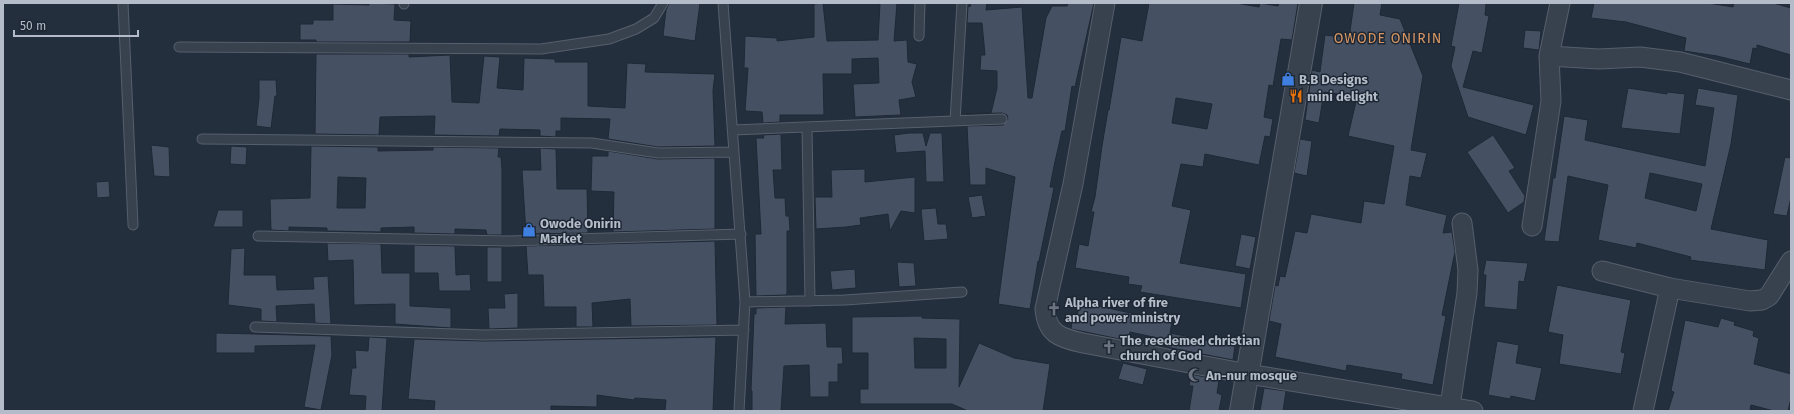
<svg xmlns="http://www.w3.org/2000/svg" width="1794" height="414" viewBox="0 0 1794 414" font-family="'Fira Sans',sans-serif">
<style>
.building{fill:#455162;stroke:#1f2835;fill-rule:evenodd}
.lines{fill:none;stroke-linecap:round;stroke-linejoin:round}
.service-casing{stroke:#565f6c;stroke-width:11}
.minor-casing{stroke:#565f6c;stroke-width:21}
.tertiary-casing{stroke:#565f6c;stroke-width:24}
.service{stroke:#38414e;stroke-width:9}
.minor{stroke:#38414e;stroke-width:19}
.tertiary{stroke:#38414e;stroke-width:22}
.labels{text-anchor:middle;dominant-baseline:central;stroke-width:3;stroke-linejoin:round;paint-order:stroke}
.poi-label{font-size:13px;font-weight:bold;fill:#b4bcc9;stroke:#1d2633;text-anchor:start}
.neighbourhood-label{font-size:14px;letter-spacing:1px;fill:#d59563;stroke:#1d2633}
</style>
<rect width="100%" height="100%" fill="#242f3e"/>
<path class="building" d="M369 3 395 4 394 20 411 21 410 42H316V40H300V24H313V20H333V4L369 5Z
M669 3H700L695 41 663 36 666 10Z
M823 3 827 41 878 40 880 3H897L894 41 907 40 908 62 917 64 912 82 916 97 899 100 901 115 855 117 853 84 879 83 878 58 852 59V74H823L824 115H780V122L763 123 762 112 745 111 748 68H744L745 36 777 38V41L814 37V4Z
M971 3H987L986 10 1022 7 1028 98H1032L1046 18 1052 6H1067L1068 3H1094L1075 87 1072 86 1065 131H1062L1054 166 1050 187H1054L1052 198 1039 261H1038L1030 309 998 304 1015 177 986 168V185H970L967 126 1003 125 1008 119 1007 115 1002 113 966 114 991 113 997 88V71L980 70 981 55H985L982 23H967L968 6 970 7Z
M1149 3H1236L1259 7 1260 3 1278 6 1279 3H1298L1292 40 1281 39 1273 86 1269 85 1264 117 1273 119 1270 137 1265 136 1259 165 1205 154 1203 167 1181 164 1172 206 1191 210 1180 263 1246 274 1241 308 1140 292 1142 286 1128 284 1129 277 1075 268 1079 244 1088 246 1094 212H1091L1095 197 1102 146 1108 110H1109L1121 37 1142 41ZM1176 98 1212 104 1207 129 1172 123Z
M1354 3H1382L1380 15 1400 19 1423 76 1411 150 1427 153 1421 178 1410 176 1406 205 1447 215 1443 233 1452 232 1455 252 1442 315 1446 316 1433 385 1401 379 1402 374 1347 365 1346 371 1275 357 1281 324 1269 321 1275 285 1278 286 1280 276 1285 277 1295 231 1307 233 1311 214 1361 223 1364 201 1384 204 1394 146 1348 136 1357 97 1324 92 1319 123 1305 120 1312 70 1320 72 1325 35 1349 38Z
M1459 3H1486L1485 15 1489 16 1482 53 1473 51 1463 87 1534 105 1526 135 1468 117 1451 66 1455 47 1451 46Z
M1594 3H1708L1733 7 1734 3H1773L1791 8V55L1757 45V49L1753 48 1750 64 1717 56 1684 51 1686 38 1626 22 1591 18Z
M1525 30 1541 31 1539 50 1523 48Z
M316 54H409V57L450 55 452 102 479 103 484 56 500 57 497 88 523 90 524 58 555 59V62H588V106L625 108 627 63 646 64 645 72 715 74 713 90 715 146 658 147 608 139 610 119 561 118V131H556V137L540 136V130L500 129 499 136 434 135 435 116 380 117 379 135 315 134Z
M259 80H276L277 96H275L271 128 256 126 259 98Z
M1628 88 1667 94V92L1685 94 1680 134 1621 128Z
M1698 88 1738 95 1731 144 1711 229 1768 240 1765 270 1690 260 1691 257 1637 243 1636 248 1598 240 1608 185 1568 176 1559 242 1544 241 1553 178H1555L1564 116 1588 120 1585 140 1705 166 1714 108 1695 105ZM1650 173 1702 184 1696 211 1645 198Z
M909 133H923L926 146 930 133H942L944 182H926L925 151 896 153 894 135Z
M781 134 782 170H773L775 198H785L786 216H789L790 231H787V293L786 295 756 296 755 234H761L756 138H764L763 135Z
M1493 135 1515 168 1509 171 1525 196 1524 202 1508 213 1467 152Z
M1300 139 1312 141 1307 176 1294 173Z
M151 145 169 147 170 177 154 176Z
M231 146 247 147 246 165 230 164Z
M311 146 378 147V151L433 150V147L499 148 498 157H501L502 170V235H487L486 230 455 229V234L414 233V227L381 228V232L327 231V228L289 227V231L271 230 270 199 310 198ZM338 177 366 178 365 208H337Z
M540 148 556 149 557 189H587L588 233 526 234 522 170H541Z
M608 151 658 159 715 158V229L613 232 614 192 591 191 592 156H608Z
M1785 157 1791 158V197L1787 216 1773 214Z
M865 169V182L915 177V213L901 211 890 231 888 214 860 218 861 225 846 227 816 229 815 197H832L831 170Z
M109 181 110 197 97 198 96 182Z
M982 195 986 216 972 218 968 197Z
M936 208 938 224H946L948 239 924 241 921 209Z
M218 210H243V227H213Z
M1241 234 1256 237 1250 269 1235 266Z
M715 241 717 325 631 326 630 299 592 303 593 327H576V307H544L543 275H528L526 246Z
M327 243 381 244 382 273H410V306L451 308V328L395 324V304L354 305 353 260 328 261Z
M414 245 455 246 456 275 470 274 471 291H439L438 273H414Z
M487 247H502V282H487Z
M245 248 244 275H276L277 290 314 289 313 277 328 276 331 324 315 323 314 304 276 306 277 322 261 321V309L228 305 231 249Z
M1486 260 1528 263 1524 282 1519 281 1517 310 1484 307 1486 275H1483Z
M897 262 914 263 916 286 899 287Z
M855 269 856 288 832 290 830 271Z
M1557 285 1631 300 1621 352 1625 353 1621 374 1559 364 1563 335 1548 332Z
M518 293V328L489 329 488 308H505L504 294Z
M1080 302 1172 322 1170 333 1235 346 1233 360 1166 347 1167 340 1130 332 1129 341 1071 329 1072 320 1076 321Z
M786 307 785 324 826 323 827 347H842L843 364H838V382H829V397H810L809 365 784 366 781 411H752V391H751L754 314H756V308Z
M922 316V318L960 319 959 387 979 343 1014 358 1050 364 1043 411H968L952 404H860V389H868V353H852V317ZM914 338 946 339V368H915Z
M1721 318 1735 322 1734 325 1754 331 1753 336 1759 338 1754 364 1791 374V398L1788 411H1774L1751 405 1750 411H1668L1674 392 1671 391 1685 320 1718 327Z
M216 333 331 336 332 355 321 410 304 407 315 345 255 346V353H216Z
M369 337 387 338 382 411H365L366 396 349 395 352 368H356L355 350 368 351Z
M716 337 713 411H665L666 400 635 398 634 400 597 395V407L551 406V411H434L435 401 408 399 414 339 483 341Z
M1497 341 1519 345 1516 363 1542 368 1535 401 1511 396 1510 399 1488 395Z
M1123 363 1147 369 1143 385 1118 379Z
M1191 374 1219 380 1217 393 1222 395 1219 411H1189L1193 386H1189Z
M1264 388 1286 391 1283 411H1260Z"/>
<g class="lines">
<g class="service-casing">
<path id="service" d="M123 3 133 225
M404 3V4
M723 3 745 302 739 411
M919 36 920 3
M179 47 541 49 609 39 636 29 654 18 663 3
M955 121 962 3
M807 127 810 301
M733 130 1002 119
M202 139 592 143 658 153 734 152
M258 236 508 241 741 234
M745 302 845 300 962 292
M255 327 483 335 744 330"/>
</g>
<g class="minor-casing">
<path id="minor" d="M1105 3 1073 184 1045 309C1047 334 1060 338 1083 343L1248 374 1473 411
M1549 56 1599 59 1640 57 1680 62 1791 90
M1532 226 1551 101 1549 56 1560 3
M1602 271 1670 288 1750 301 1762 300 1769 296 1791 261
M1450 406 1467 293 1468 270 1462 223
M1643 411 1670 288"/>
</g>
<g class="tertiary-casing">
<path id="tertiary" d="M1241 411 1311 3"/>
</g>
<use href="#service" class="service"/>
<use href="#minor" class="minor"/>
<use href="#tertiary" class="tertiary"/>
</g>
<defs>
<g id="shop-bare" transform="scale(1.08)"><path d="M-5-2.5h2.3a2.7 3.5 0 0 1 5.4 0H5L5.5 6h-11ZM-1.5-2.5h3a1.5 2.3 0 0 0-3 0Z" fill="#3f7fe0" stroke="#1d2633" stroke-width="2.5" paint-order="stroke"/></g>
<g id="restaurant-bare" transform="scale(1.08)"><path d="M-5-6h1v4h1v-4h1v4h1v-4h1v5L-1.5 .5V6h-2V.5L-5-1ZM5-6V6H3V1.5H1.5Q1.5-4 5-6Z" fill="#e8710a" stroke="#1d2633" stroke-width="2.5" paint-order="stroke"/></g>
<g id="church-bare" transform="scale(1.08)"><path d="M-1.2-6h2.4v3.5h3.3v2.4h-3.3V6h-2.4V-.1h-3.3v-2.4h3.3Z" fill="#6b7280" stroke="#1d2633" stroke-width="2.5" paint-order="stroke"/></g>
<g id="mosque-bare" transform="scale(1.08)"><path d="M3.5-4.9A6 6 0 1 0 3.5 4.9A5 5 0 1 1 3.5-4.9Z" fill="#6b7280" stroke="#1d2633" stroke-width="2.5" paint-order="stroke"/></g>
</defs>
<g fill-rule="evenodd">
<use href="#shop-bare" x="1288" y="79"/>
<use href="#restaurant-bare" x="1296" y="96"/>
<use href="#shop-bare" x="529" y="230"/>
<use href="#church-bare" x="1054" y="309"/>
<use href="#church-bare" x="1109" y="347"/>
<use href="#mosque-bare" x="1195" y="375"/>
</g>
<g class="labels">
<g class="poi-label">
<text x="1299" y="79">B.B Designs</text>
<text x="1307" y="96">mini delight</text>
<text x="540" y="223">Owode Onirin<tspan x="540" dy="15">Market</tspan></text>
<text x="1065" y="302">Alpha river of fire<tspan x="1065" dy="15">and power ministry</tspan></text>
<text x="1120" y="340">The reedemed christian<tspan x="1120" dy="15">church of God</tspan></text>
<text x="1206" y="375">An-nur mosque</text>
</g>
<g class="neighbourhood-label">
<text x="1388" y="38">OWODE ONIRIN</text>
</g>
</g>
<rect width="1794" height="414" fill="none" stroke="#b4bcc9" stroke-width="8"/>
<path d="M14 30v6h124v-6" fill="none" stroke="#b4bcc9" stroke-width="2"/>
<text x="20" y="30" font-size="12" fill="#b4bcc9" stroke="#1d2633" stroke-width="3" paint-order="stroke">50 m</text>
</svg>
